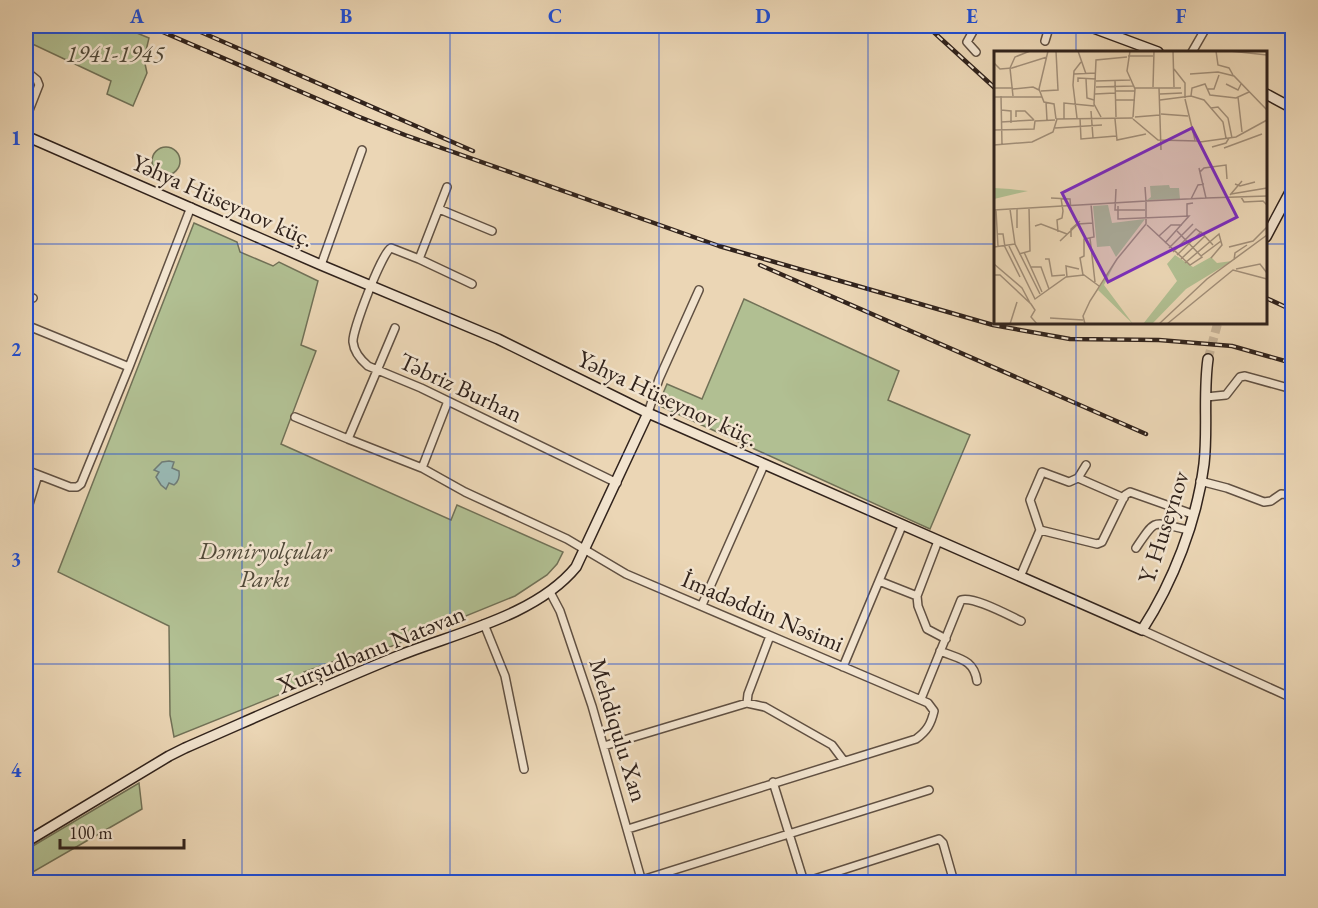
<svg xmlns="http://www.w3.org/2000/svg" width="1318" height="908" viewBox="0 0 1318 908" font-family="'EB Garamond',serif">
<style>
.green{fill:#b1bf92;stroke:#717157;stroke-width:1.5}
.water{fill:#99b8b3;stroke:#6f7c77;stroke-width:1.5}
.lines{fill:none;stroke-linecap:round;stroke-linejoin:round}
.secondary-tunnel{stroke:#c6b296;stroke-width:9;stroke-dasharray:9 4.5;stroke-linecap:butt}
.street-casing{stroke:#605042;stroke-width:10}
.secondary-casing{stroke:#31231c;stroke-width:12}
.street{stroke:#f2e4cf;stroke-width:7}
.secondary{stroke:#f2e4cf;stroke-width:9}
.rail-casing{stroke:#31231c;stroke-width:4.5}
.rail{stroke:#f2e4cf;stroke-width:2;stroke-dasharray:7;stroke-linecap:butt}
.grid{fill:none;stroke:#1d4ed8;stroke-width:1.5;stroke-opacity:0.55}
.labels{text-anchor:middle;dominant-baseline:central;stroke-width:5;stroke-linejoin:round;paint-order:stroke}
.park-label{font-size:24px;font-style:italic;fill:#514a3a;stroke:#f2e4cf}
.street-label{font-size:24px;fill:#31231c;stroke:#f2e4cf}
.inset-road{fill:none;stroke:#a18e78;stroke-width:1.5}
.view{fill:#7b2cbf;fill-opacity:0.15;stroke:#7b2cbf;stroke-width:3}
.inset-edge{fill:none;stroke:#31231c;stroke-width:3}
.neatline{fill:none;stroke:#1d4ed8;stroke-width:2}
.grid-label{font-size:20px;text-anchor:middle;font-weight:bold;fill:#1d4ed8}
</style>
<rect width="100%" height="100%" fill="#ebd6b5"/>
<filter id="stains"><feTurbulence type="fractalNoise" baseFrequency=".00333" numOctaves="4"/><feColorMatrix values="0 0 0 0 .2 0 0 0 0 .09 0 0 0 0 .02 0 0 0 .5 -.17"/></filter>
<radialGradient id="worn" r=".72"><stop offset=".6" stop-color="#630" stop-opacity="0"/><stop offset="1" stop-color="#630" stop-opacity=".3"/></radialGradient>
<path class="green" d="M26 26H120L149 38 144 59 147 73 133 106 107 94 111 81 26 41Z
M152 161a14 14 0 1 1 28 0a14 14 0 1 1-28 0Z
M194 223 237 242 240 252 273 266 279 262 318 281 301 345 316 351 281 444 451 520 457 505 563 552 557 564 547 575 515 596 375 653 360 652 304 672 308 683 174 737 170 715 169 626 58 572Z
M744 299 899 371 888 400 970 435 930 529 658 405 667 384 702 399Z
M139 783 142 809 26 876V850Z"/>
<path class="water" d="M169 461 174 462 172 468 179 471C180 477 179 481 174 485L169 483 166 489 161 485 156 477 159 472 154 470 162 462Z"/>
<g class="lines">
<path class="secondary-tunnel" d="M1208 359 1218 322"/>
<g class="street-casing">
<path id="street" d="M976 26 967 42 976 52
M1045 26 1048 31 1045 41
M1192 52 1207 26
M26 71 37 80 39 85 26 118
M447 187 419 259 391 248C382 252 352 331 353 342 354 352 361 360 368 366L421 388 617 483
M439 209 492 231
M419 259 472 284
M321 265 362 150
M26 296 33 298
M26 325 129 367
M395 328 348 439 422 468 465 492 567 539 626 574 928 703 934 711C931 724 927 731 916 739L628 829
M1206 397 1226 395 1240 377 1245 376 1292 389
M648 413 659 379 699 290
M295 417 348 439
M422 468 448 401
M26 470 70 487H77L81 484 129 367 191 207
M1078 478 1124 498
M1200 481 1227 488 1264 502 1271 501 1281 494 1292 495
M26 514 38 475
M1040 530 1030 500 1042 472 1069 482 1078 478 1086 465
M938 541 917 596 918 606 927 629 946 639
M1136 548C1157 517 1152 522 1188 530
M1020 577 1040 530 1097 544 1102 542 1125 495 1130 492 1192 514
M879 581 917 596
M550 592 560 611 592 706 642 882
M702 605 764 465
M484 624 505 676 524 769
M1142 630 1292 698
M940 651C959 659 974 659 977 681
M843 667 902 526
M921 699 961 600C974 596 1008 615 1021 621
M747 703 748 694 770 636
M604 746 747 703 765 707 832 745 844 761
M773 782 804 882
M642 880 929 790
M805 882 939 839 943 843 954 882"/>
</g>
<g class="secondary-casing">
<path id="secondary" d="M1088 26 1158 52
M1266 94 1292 108
M26 136 321 265 498 339 648 413 1142 630C1173 582 1197 521 1204 464 1208 429 1203 394 1208 359
M1266 237 1292 188
M26 842 169 756 185 748C256 717 327 685 398 656 455 633 536 616 576 567L648 413"/>
</g>
<use href="#street" class="street"/>
<use href="#secondary" class="secondary"/>
<g class="rail-casing">
<path id="rail" d="M149 26 357 116 405 135 719 246 993 325 1070 339 1159 340 1232 346 1292 363
M187 26 473 151
M927 26 996 89
M760 265 1146 434
M1266 298 1292 310"/>
</g>
<use href="#rail" class="rail"/>
</g>
<path class="grid" d="M242 26V882M450 26V882M659 26V882M868 26V882M1076 26V52M26 244H996M1266 244H1292M1076 322V882M26 454H1292M26 664H1292"/>
<g class="labels">
<g class="park-label">
<text x="115" y="53">1941-1945</text>
<text x="265" y="550">Dəmiryolçular<tspan x="265" dy="28">Parkı</tspan></text>
</g>
<g class="street-label">
<text transform="translate(223 200) rotate(24)">Yəhya Hüseynov küç.</text>
<text transform="translate(461 387) rotate(25)">Təbriz Burhan</text>
<text transform="translate(668 398) rotate(25)">Yəhya Hüseynov küç.</text>
<text transform="translate(1163 527) rotate(-72)">Y. Huseynov</text>
<text transform="translate(763 611) rotate(23)">İmadəddin Nəsimi</text>
<text transform="translate(371 649) rotate(-22)">Xurşudbanu Natəvan</text>
<text transform="translate(619 730) rotate(73)">Mehdiqulu Xan</text>
</g>
</g>
<g transform="translate(994 51)">
<rect width="273" height="273" fill="#ebd6b5"/>
<path d="M175 134 176 137H185L186 148 153 149 157 146 156 135ZM0 137 16 138 34 140 0 148ZM114 154 118 172 151 168 122 206 116 195 103 196 99 155ZM181 204 199 216 217 206 223 212 238 210 192 238 158 273H149L183 230 173 213ZM121 212 110 234 139 273 104 239Z" fill="#b1bf92"/>
<path class="inset-road" d="M84 0 92 23M136 0 133 20 141 38 139 66M179 0 180 36M222 0 224 14 235 17 239 24M236 0 273 4M134 5H159M0 12 6 18 18 17 53 6M180 18 191 32V47M80 23 102 22M196 23 224 21 240 25 273 59M92 28 93 47 100 49M121 29 122 66M102 30 136 29M84 31V27L102 28M232 33 244 39 247 33M102 36 139 35M159 36 160 0M0 37H19M141 37H187M165 37 167 99M19 38 39 36 45 39M214 38H220L225 24M47 40 64 39 62 0M121 40H141M101 43 121 42M166 43 188 42M7 45 8 94M19 45 16 17 21 6 36 0M197 45 198 37 211 33 216 44 242 47 255 41M0 46H48L50 51 60 53 62 68M48 46 45 38 54 0M244 46 248 81M191 48 201 89M122 49H141M166 49 197 45 210 49 229 71 232 87M52 51 53 69M217 57 224 56 234 67 238 87M7 59 17 60V72M97 60 99 87M167 63 194 65M22 66V60H31L40 69M107 66 100 53 102 9 133 6M141 66 166 64M83 67 79 34 80 20 87 11M86 67 87 88 122 85M70 68V52L100 55M121 68 123 89 152 83M139 68 164 89 204 90M7 71 40 69M61 77 108 74M0 79 40 78 41 70 61 69M206 91 242 86 273 69M0 94 38 91 59 81 63 68 139 67M218 96 232 92 235 87M230 97 268 83M206 121 210 117 232 114 233 128M241 133 246 135 261 131M122 138 121 159H151M237 143 273 137M236 144 248 130M247 146 250 151 269 150 273 154M57 147 76 148 77 160M212 147 273 145M197 148 204 134 210 133M124 155V168L195 165 171 192M16 158 21 193 46 243M23 158V177M0 159 152 150 151 136M2 159 4 196M193 165V153L199 152M153 174 196 214 208 206 183 180M41 175 47 173 73 183M64 181 63 169 68 167 69 160 67 147M3 183H9L11 196 26 226M165 185 177 174H188M77 186V178L86 170M96 187 101 231M66 190 84 173 99 172M15 195 41 248 72 226 90 224 105 235M0 196 21 193M235 196 259 190 273 176M175 197 199 173M30 201 48 241M179 201 202 178 206 181M25 203 36 200 35 157M183 204 207 181 219 194M207 205 227 190M51 208H55L58 225 71 224M187 208 211 185M240 209 241 202 253 194M191 212 225 183 228 194 217 207M0 213 28 237 36 252M37 216H47L55 238M242 218 266 213 273 222M0 224H6L37 253 41 259 37 266 43 273M89 224 86 207 90 205V188L100 186 97 153M73 226 72 215 85 218M56 267 89 269M16 273 23 251M91 273 89 265 96 250 123 208 152 173V150L212 147 205 117M165 273 213 228 273 184M173 273 239 219 273 228"/>
<path class="view" d="M198 77 243 166 114 231 68 142Z"/>
<rect width="273" height="273" class="inset-edge"/>
</g>
<rect width="1318" height="908" fill="none" stroke="#ebd6b5" stroke-width="66"/>
<path d="M60 839v9h124v-9" fill="none" stroke="#31231c" stroke-width="3"/>
<text x="69" y="839" font-size="18" fill="#31231c" stroke="#f2e4cf" stroke-width="4.5" paint-order="stroke">100 m</text>
<rect x="33" y="33" width="1252" height="842" class="neatline"/>
<g class="grid-label">
<text x="137" y="23">A</text>
<text x="346" y="23">B</text>
<text x="555" y="23">C</text>
<text x="763" y="23">D</text>
<text x="972" y="23">E</text>
<text x="1181" y="23">F</text>
<text x="16" y="145">1</text>
<text x="16" y="356">2</text>
<text x="16" y="566">3</text>
<text x="16" y="777">4</text>
</g>
<rect width="100%" height="100%" filter="url(#stains)"/>
<rect width="100%" height="100%" fill="url(#worn)"/>
</svg>
